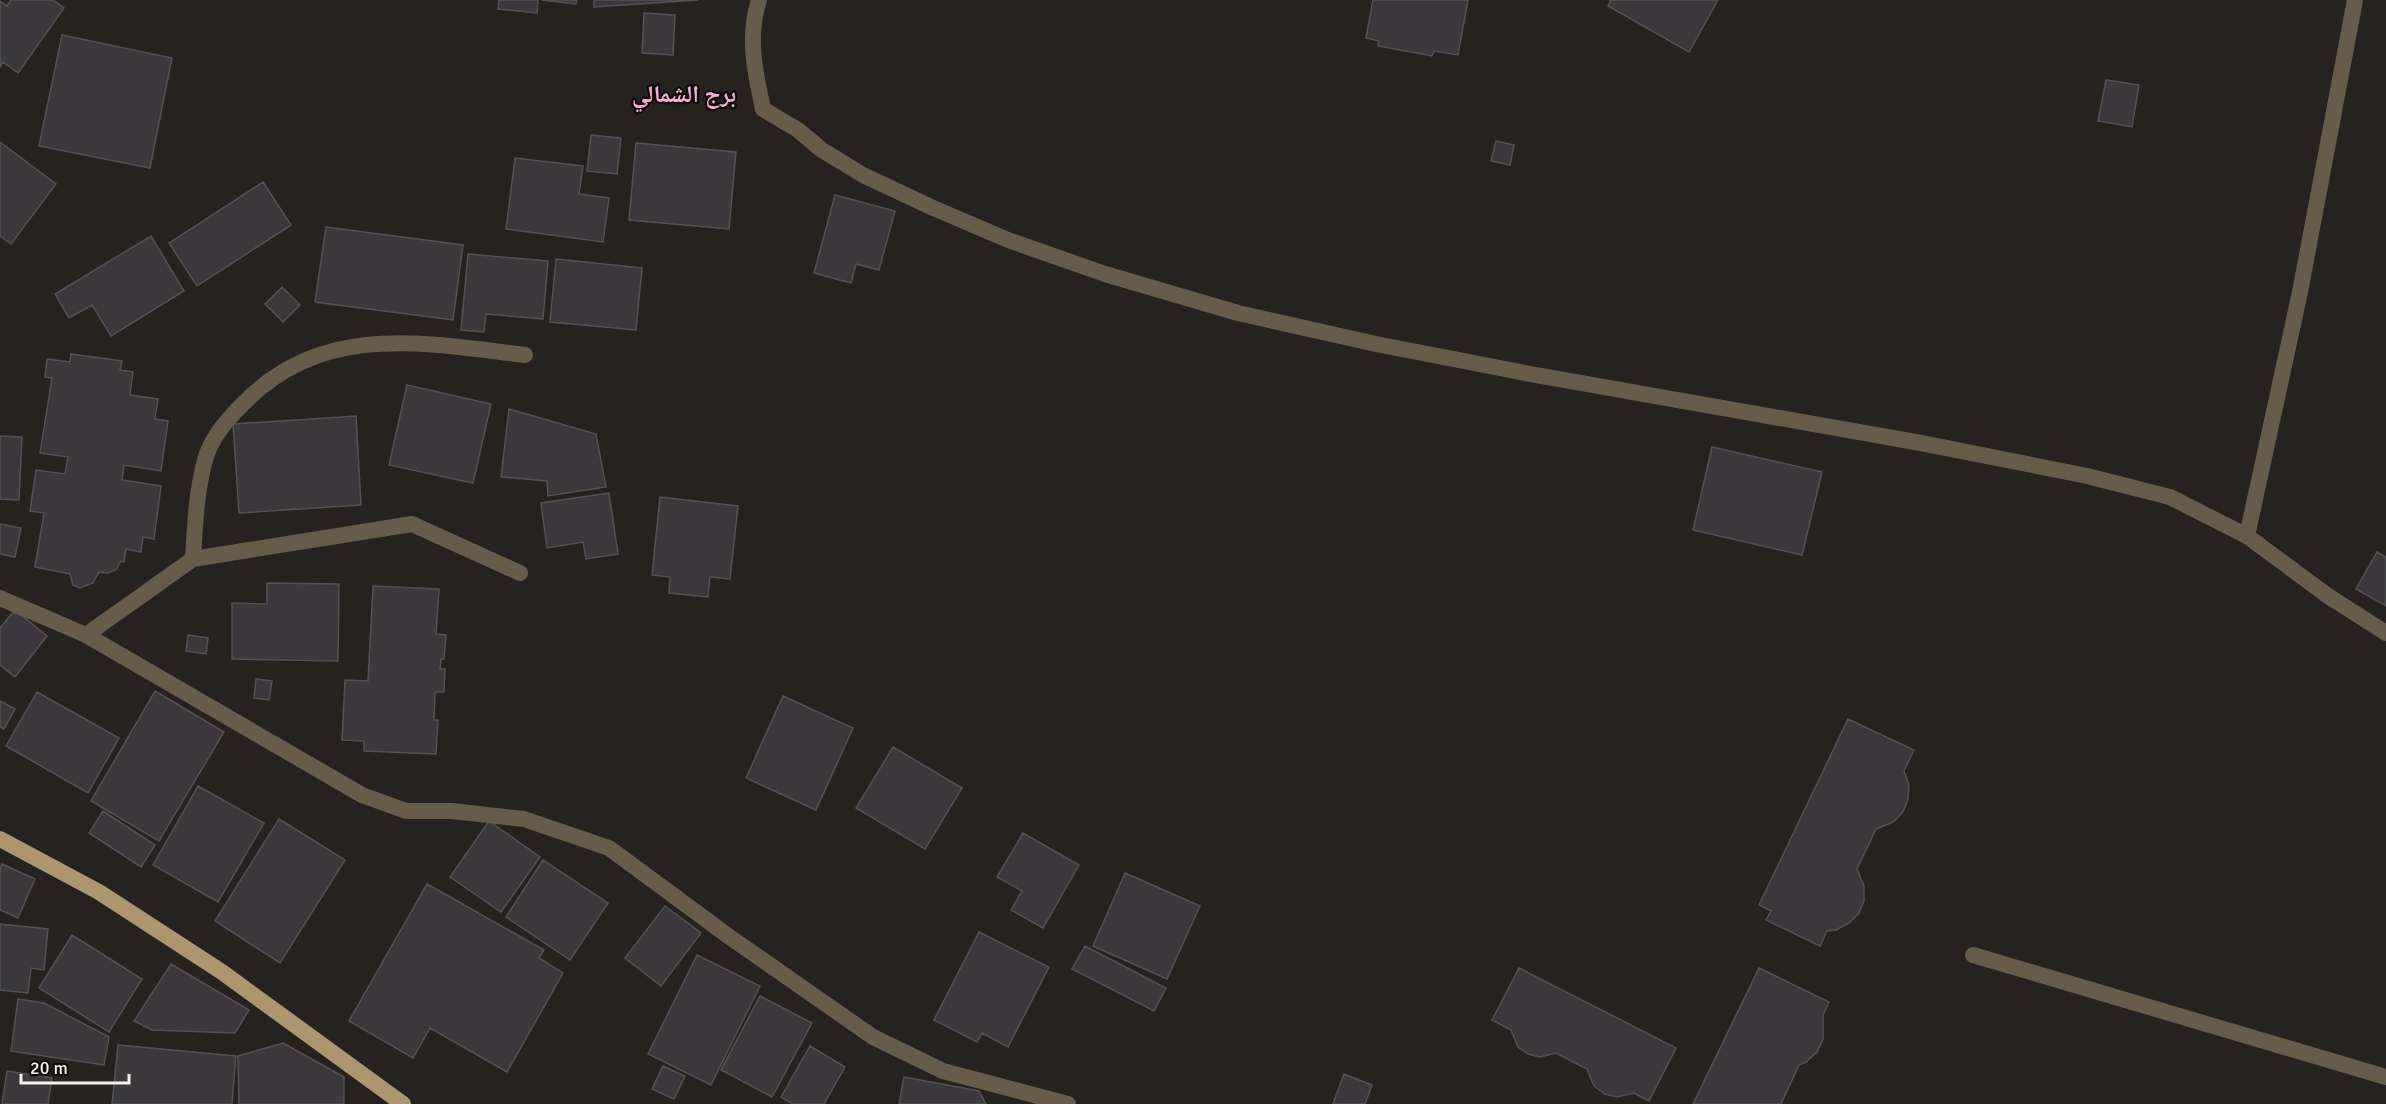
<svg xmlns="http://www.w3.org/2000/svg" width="2386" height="1104" viewBox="0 0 2386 1104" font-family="Signika,'Noto Naskh Arabic',sans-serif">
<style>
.building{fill:#3b393c;stroke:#535255;stroke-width:1.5}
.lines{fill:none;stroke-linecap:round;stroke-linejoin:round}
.minor{stroke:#665c49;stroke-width:16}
.primary{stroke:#ab966d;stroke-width:16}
.labels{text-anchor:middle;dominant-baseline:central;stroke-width:4.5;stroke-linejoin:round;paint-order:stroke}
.district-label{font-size:24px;font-weight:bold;fill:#f7acd4;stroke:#0d0c0b}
</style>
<rect width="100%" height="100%" fill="#252220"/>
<path class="building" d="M11 0H53L64 8 18 73 3 62 0 67V1L7 6Z
M499 0H538L537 13 498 9Z
M541 0H577L576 4Z
M594 0H698L594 7Z
M1373 0H1468L1458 55 1434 51 1432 56 1378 46 1379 41 1366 38Z
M1611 0H1718L1689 52 1608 6Z
M644 13 675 15 673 55 642 53Z
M62 35 172 58 150 168 39 146Z
M2106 80 2139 85 2132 127 2098 121Z
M591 135 621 138 617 174 587 171Z
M1496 141 1514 145 1510 165 1491 161Z
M0 142 56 184 11 244 0 236Z
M636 143 736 152 729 229 629 220Z
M515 158 583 166 579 194 609 198 603 242 506 229Z
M263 182 291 225 197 286 169 243Z
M835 195 895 211 879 270 856 264 851 283 814 273Z
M326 227 463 245 453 320 315 302Z
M151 236 184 291 111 336 92 305 69 318 55 294Z
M468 254 548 261 543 319 486 314 484 332 461 330Z
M556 259 642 268 636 330 550 322Z
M282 287 300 305 283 322 265 304Z
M71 354 122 361 120 370 133 372 130 395 158 399 155 419 168 421 161 471 124 465 122 480 161 486 154 539 143 537 141 552 126 549 124 562 121 561 116 570 108 573 99 572 93 583 80 588 73 585 70 574 35 567 44 513 30 511 36 470 65 474 68 457 40 453 52 378 45 377 47 359 70 362Z
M407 385 491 404 473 483 389 465Z
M509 409 596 434 606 487 548 496 547 481 501 477Z
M356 416 361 505 239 513 233 424Z
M0 436 22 437 19 500 0 499Z
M1712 447 1822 472 1802 555 1693 530Z
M609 493 618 554 586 559 583 542 547 548 541 503Z
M660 497 738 506 730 579 710 577 708 597 669 593 670 577 652 575Z
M0 524 21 528 15 557 0 554Z
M2377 552 2386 557V606L2356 589Z
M267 583 339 584 338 661 232 659V603L267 604Z
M373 586 439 589 436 634 446 635 444 659H441L440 669H445L444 692H435L434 720H438L436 754 364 751V741L342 740 345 680 368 681Z
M15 610 47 636 15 677 0 665V628Z
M188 635 208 638 206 654 186 651Z
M256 679 272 681 269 700 254 698Z
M155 691 224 732 159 841 91 801Z
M37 692 119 738 88 793 6 746Z
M783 696 853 728 816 810 746 778Z
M0 701 15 709 4 729 0 727Z
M1848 719 1914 750 1904 771 1909 785 1908 799 1903 812 1893 822 1876 829 1857 869 1864 886V901L1859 913 1849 923 1836 930 1827 931 1820 946 1766 920 1771 911 1759 905Z
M893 747 962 788 925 849 856 808Z
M198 786 264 823 218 902 153 865Z
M103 811 155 845 141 867 89 833Z
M279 819 345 860 280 963 215 921Z
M489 821 540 857 501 912 450 877Z
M1023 833 1079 865 1043 928 1011 910 1022 891 997 877Z
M543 860 608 903 570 960 506 917Z
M2 864 35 879 18 918 0 910V869Z
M1125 873 1200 906 1167 979 1093 946Z
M427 884 544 950 539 958 563 973 507 1072 430 1028 413 1058 349 1021Z
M665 906 701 933 661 986 625 958Z
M0 924 48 929 44 970 31 968 28 993 0 990Z
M979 932 1049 967 1008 1047 982 1033 977 1042 934 1020Z
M72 935 142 979 109 1032 39 988Z
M1085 946 1166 988 1154 1011 1072 969Z
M697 955 760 986 711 1085 648 1054Z
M171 964 249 1010 235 1033 152 1030 134 1021Z
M1519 968 1676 1048 1649 1101 1634 1093 1617 1097 1605 1094 1594 1086 1587 1069 1556 1053 1540 1057 1528 1054 1518 1047 1511 1030 1492 1020Z
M1759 968 1829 1002 1823 1015V1039L1817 1052 1806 1062 1799 1065 1781 1104H1693Z
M760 996 812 1023 772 1097 721 1070Z
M18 999 44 1003 109 1037 104 1065 11 1051Z
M283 1043 344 1077V1104H239L238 1056Z
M118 1045 236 1056 232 1104H112Z
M810 1046 845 1067 824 1104H793L781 1097Z
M663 1066 685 1076 674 1099 652 1089Z
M7 1071 52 1078 48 1104H2Z
M1344 1074 1372 1085 1365 1104H1333Z
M904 1077 979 1091 986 1104H899Z"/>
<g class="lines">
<path class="minor" d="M759 0C747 37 755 72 763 109L798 130 822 150 863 175 931 207 1008 240 1105 274 1238 313 1376 344 1525 373 1921 443 2087 476 2170 497 2247 536 2328 596 2386 633
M2247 536 2300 292 2355 0
M193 559C195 526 196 493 205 460 211 437 229 417 246 401 324 322 426 343 525 355
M0 598 86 635 362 795 406 811H452L524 819 609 848 731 938 873 1037 943 1071 1068 1104
M86 635 193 559 412 524 520 573
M1973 955 2386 1077"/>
<path class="primary" d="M0 839 99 892 222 972 403 1104"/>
</g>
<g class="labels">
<g class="district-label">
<text x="684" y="94">برج الشمالي</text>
</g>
</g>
<path d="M21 1074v9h108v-9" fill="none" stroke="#f5f3f2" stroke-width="3"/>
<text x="30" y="1074" font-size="18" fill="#f5f3f2" stroke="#0d0c0b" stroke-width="4.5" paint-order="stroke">20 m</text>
</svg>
